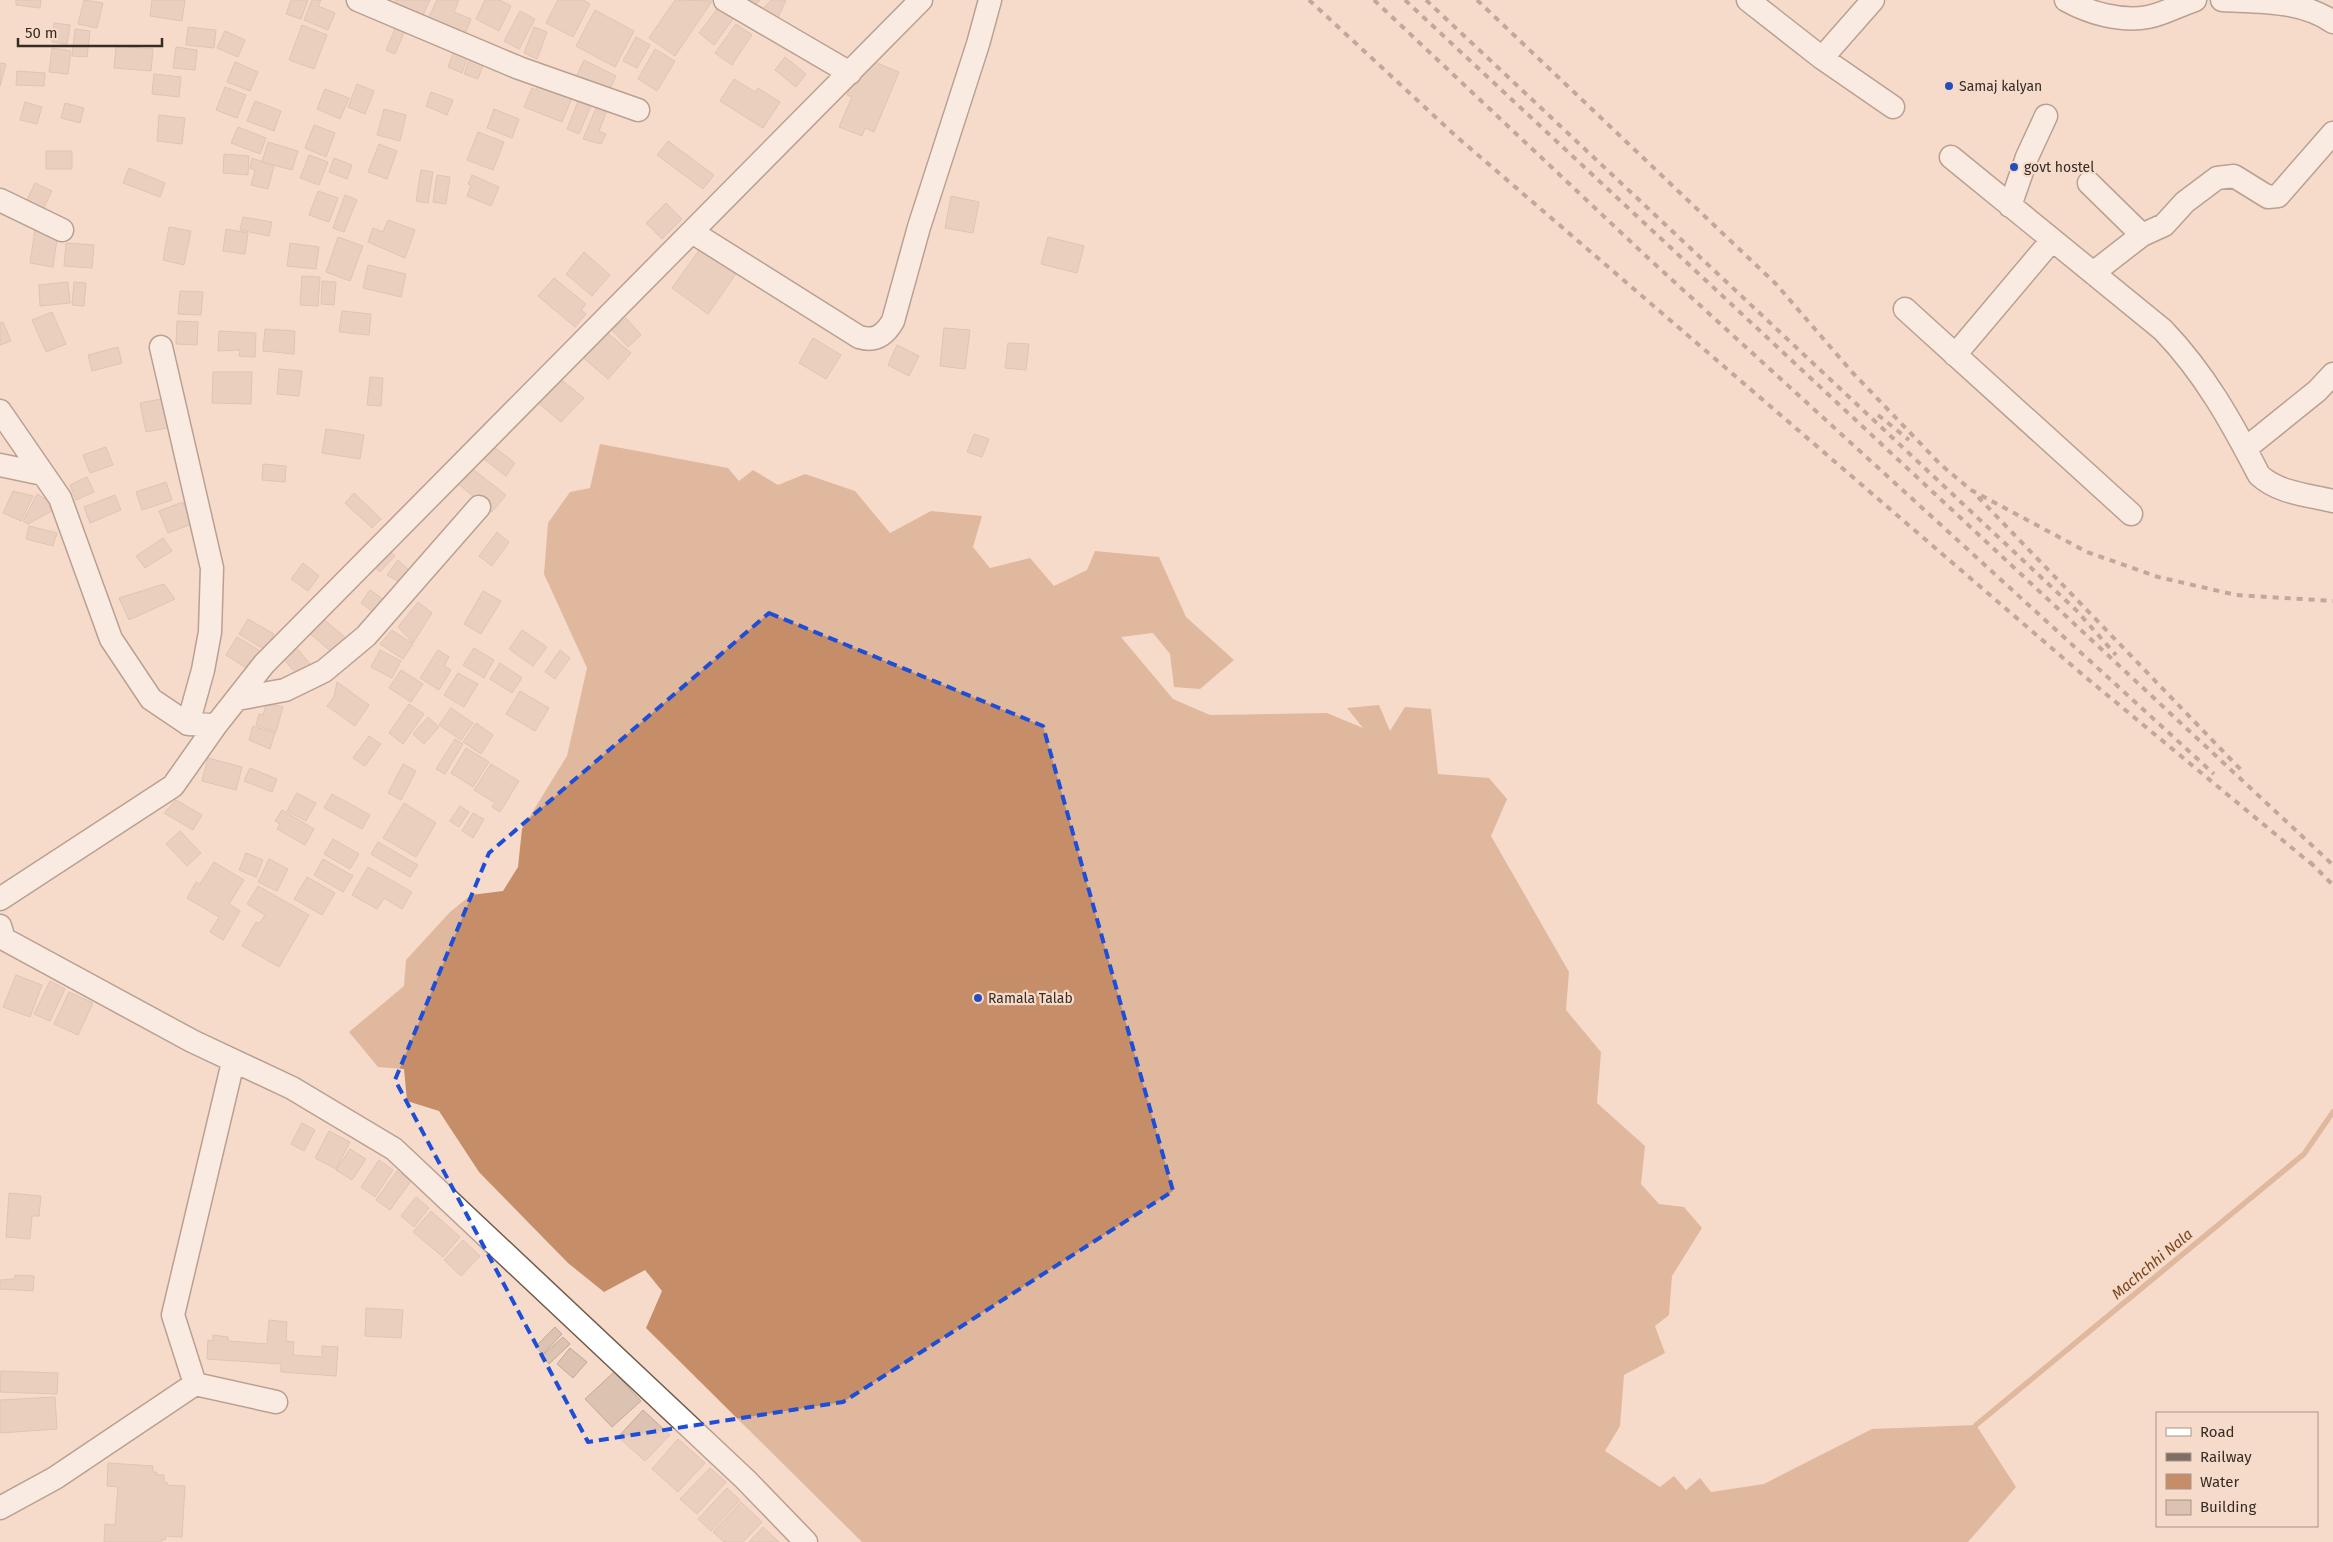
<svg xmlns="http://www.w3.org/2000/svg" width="2333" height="1542" viewBox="0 0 2333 1542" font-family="'Fira Sans',sans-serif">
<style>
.water{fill:#c58e69}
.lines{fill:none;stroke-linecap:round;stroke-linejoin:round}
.stream{stroke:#c58e69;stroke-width:5.5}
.building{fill:#dcc2b1;stroke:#c2a998}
.minor-casing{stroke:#705a4b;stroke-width:25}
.minor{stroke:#fff;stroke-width:22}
.rail{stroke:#7f6e63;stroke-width:4;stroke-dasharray:6 6;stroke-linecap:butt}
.marked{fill:none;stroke:#1d4ed8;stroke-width:4;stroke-dasharray:10 6;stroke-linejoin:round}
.poi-dot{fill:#264dbc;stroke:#f6dbca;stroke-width:2}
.labels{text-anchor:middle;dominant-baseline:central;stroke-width:4.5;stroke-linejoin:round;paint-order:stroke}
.poi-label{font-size:14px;fill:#362c25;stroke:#f6dbca;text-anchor:start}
.water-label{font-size:15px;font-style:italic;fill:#78431a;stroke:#f6dbca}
</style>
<rect width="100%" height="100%" fill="#f6dbca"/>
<path class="water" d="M600 444 728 468 739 481 753 470 778 485 805 474 855 491 890 533 931 511 982 516 973 547 990 568 1030 558 1054 586 1087 570 1095 551 1159 557 1186 617 1234 660 1200 689 1174 687 1170 654 1153 633 1121 637 1173 699 1210 715 1327 713 1363 728 1347 708 1379 705 1390 731 1405 707 1431 709 1438 774 1489 778 1507 799 1491 836 1569 972 1566 1010 1601 1052 1597 1103 1645 1146 1641 1184 1659 1204 1684 1207 1702 1228 1672 1276 1669 1315 1655 1326 1665 1353 1624 1375 1620 1426 1605 1451 1660 1487 1674 1476 1686 1490 1700 1478 1711 1492 1764 1484 1872 1429 1976 1425 2016 1487 1968 1542H862L646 1328 662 1291 645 1270 604 1292 568 1263 479 1172 439 1111 407 1101 404 1069 378 1067 349 1032 404 986 406 960 450 912 471 895 503 891 518 867 522 829 567 756 587 668 544 574 548 523 570 492 590 488Z"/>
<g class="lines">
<path class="stream" d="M1976 1425 2304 1154 2333 1112"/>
</g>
<path class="building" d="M16 0H41L40 8 16 5Z
M84 0 103 3 97 28 78 24Z
M152 0H185L182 21 150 16Z
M291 0H308L301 19 286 14Z
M312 0H321L318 6 335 13 328 30 304 20Z
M396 0H430L422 17 394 5Z
M437 0H459L454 12 471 19 465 34 427 21Z
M485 0H500L511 6 499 31 476 19Z
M558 0H583L590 4 573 37 546 23Z
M675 0 712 1 675 56 649 38Z
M740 0H760L751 10Z
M771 0H786L775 24 757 15Z
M718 8 733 19 714 45 699 33Z
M595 10 634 31 615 67 576 46Z
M520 11 535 19 519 49 504 41Z
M54 23 70 25 67 44 52 42Z
M397 24 406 28 395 54 386 50Z
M736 24 752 35 732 65 715 53Z
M302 25 327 35 314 69 289 60Z
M188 27 216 30 214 48 186 45Z
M534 27 547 32 537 59 524 53Z
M75 29 90 31 87 57 72 56Z
M225 31 245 40 238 57 217 48Z
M636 37 650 45 637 68 623 61Z
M456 45 470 50 462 73 448 67Z
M116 46 153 49 151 71 114 68Z
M176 47 197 50 195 70 173 68Z
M52 48 71 51 68 74 49 72Z
M655 49 675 61 657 91 638 79Z
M472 52 486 57 478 79 464 74Z
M785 57 806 74 796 87 775 70Z
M867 59 899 72 874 132 865 128 862 136 839 127 852 97 847 95 852 83 857 85Z
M584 60 616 76 608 93 576 77Z
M235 62 258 72 250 91 227 82Z
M0 63 6 64 0 86Z
M17 71 45 73 44 86 16 85Z
M154 74 181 77 179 97 152 94Z
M542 77 575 91 562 122 524 107 532 88 536 90Z
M734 79 755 92 758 88 780 102 763 128 720 101Z
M357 84 374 91 365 114 348 107Z
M225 87 246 95 237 118 216 110Z
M325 89 349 98 340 119 317 109Z
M431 92 453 100 447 115 426 106Z
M581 94 594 99 579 134 567 129Z
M255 101 281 111 274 131 247 121Z
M599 101 609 105 599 131 606 134 601 144 583 139Z
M25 102 42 107 37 124 20 120Z
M65 103 84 108 80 123 61 118Z
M384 109 406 115 400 141 377 135Z
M494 109 519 119 512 138 487 128Z
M159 115 185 118 182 144 157 141Z
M314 125 335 133 326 157 305 148Z
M238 127 266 138 260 154 231 143Z
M478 132 504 142 493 170 467 160Z
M668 141 714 175 703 189 657 155Z
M268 142 298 151 292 170 262 162Z
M379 144 397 151 387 179 368 172Z
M46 151H72V169H46Z
M224 154 249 156 248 175 223 173Z
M309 155 328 162 319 185 300 178Z
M252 158 274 166 268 189 251 185 255 170 250 168Z
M334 158 352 165 347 179 329 172Z
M129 168 165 183 160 197 123 183Z
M421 170 433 172 428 203 416 201Z
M437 175 450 177 446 204 433 202Z
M472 175 499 187 491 206 467 196 471 185 468 184Z
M35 183 52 191 40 216 23 208Z
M318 191 338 198 329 222 309 215Z
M345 195 357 200 344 232 333 228Z
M951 196 979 202 973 233 945 228Z
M666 203 682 219 662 239 646 223Z
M243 217 272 222 269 236 240 230Z
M388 220 415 230 405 258 368 242 373 228 383 232Z
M169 227 191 231 184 265 163 260Z
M35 229 58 233 53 267 30 263Z
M226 229 248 233 245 254 223 251Z
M338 237 363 246 350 281 326 272Z
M1048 237 1084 246 1077 273 1041 264Z
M66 243 94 245 92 268 64 266Z
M290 243 319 247 316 269 287 266Z
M700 249 736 274 708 314 672 288Z
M584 252 610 275 592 296 566 274Z
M368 265 406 274 401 297 363 288Z
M302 276 320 277 318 306 300 305Z
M554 278 586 304 581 310 586 314 575 327 538 296Z
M322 281 336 282 334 305 321 304Z
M68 282 70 303 40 306 39 285Z
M74 282 86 283 84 306 72 305Z
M180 291 203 292 201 315 178 314Z
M342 311 371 314 369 335 339 332Z
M52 312 66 344 46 352 32 320Z
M626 318 641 335 628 347 612 330Z
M177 321 198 322 197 345 176 344Z
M3 322 11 341 0 345V323Z
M944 328 970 330 965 369 940 366Z
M265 329 295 331 294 354 263 351Z
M604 330 631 353 608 379 580 355Z
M219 331 256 333 255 357 239 356 240 350 218 351Z
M813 338 841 355 826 379 799 363Z
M1008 343 1029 344 1026 370 1005 368Z
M897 345 919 356 909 376 888 365Z
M118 347 122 363 92 371 88 355Z
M279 369 302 371 299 396 277 394Z
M213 372H252L251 404 212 403Z
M370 377 383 378 381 406 367 405Z
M559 378 584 398 561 422 536 401Z
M166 398 172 427 146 432 140 403Z
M326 429 364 435 360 459 322 453Z
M974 434 989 439 982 457 967 452Z
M490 444 515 463 506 476 481 457Z
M106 447 113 465 90 473 83 455Z
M263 464 286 466 285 482 262 480Z
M470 467 506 495 492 512 456 482Z
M87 477 94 492 76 500 70 485Z
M166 482 172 500 142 510 136 492Z
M13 491 33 496 21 521 3 513Z
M354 493 381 519 372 528 345 503Z
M37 494 59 507 28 524 23 521Z
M115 495 121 510 90 523 84 507Z
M183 502 192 524 168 533 159 511Z
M29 526 57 533 53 546 26 539Z
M497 532 509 542 492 566 479 556Z
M163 538 172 551 145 568 136 556Z
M386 549 395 556 380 572 371 564Z
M398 560 410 571 401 583 387 575Z
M303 563 319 576 308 591 291 579Z
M164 584 175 599 129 620 119 598Z
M370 590 387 602 376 614 361 603Z
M483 591 501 601 481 634 464 624Z
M418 602 432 613 413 643 398 627Z
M321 617 347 639 334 654 308 632Z
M248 619 274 634 265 650 239 634Z
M392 630 413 644 403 659 380 644Z
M522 630 547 647 533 666 509 649Z
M237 637 260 651 248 669 226 655Z
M294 645 311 665 298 676 281 656Z
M474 648 494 660 484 678 463 665Z
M380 650 401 661 392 678 371 667Z
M438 650 449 657 444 666 451 670 439 690 420 678Z
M560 650 570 658 555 679 545 672Z
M500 663 522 678 512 693 490 679Z
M401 670 423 684 411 702 389 688Z
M458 673 478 684 464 707 444 695Z
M337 682 369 705 355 726 327 706 334 697Z
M520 691 549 708 535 731 506 714Z
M409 704 424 714 403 744 389 733Z
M266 705H275L283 707 276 732 256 725 259 714 263 715Z
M451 708 473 723 461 740 439 725Z
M428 717 439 727 424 744 413 734Z
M476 723 493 735 481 754 463 742Z
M253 726 275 733 270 749 249 740Z
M369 736 381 744 365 766 353 758Z
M455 739 463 744 445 774 436 769Z
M466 748 489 762 473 787 451 773Z
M208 758 242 767 236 790 202 781Z
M403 764 416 771 401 800 388 793Z
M491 764 519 781 500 812 492 807 495 803 474 790Z
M250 768 277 779 272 792 244 781Z
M297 793 316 803 306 821 287 811Z
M332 794 370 815 362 829 324 808Z
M176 800 202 815 193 830 164 813Z
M404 803 436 823 416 857 383 838Z
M460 806 469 812 459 827 450 821Z
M282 810 314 829 305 845 277 829 280 824 275 821Z
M473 813 484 819 473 838 462 831Z
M180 831 201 853 187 866 166 844Z
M333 839 359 854 350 869 324 854Z
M378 842 418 865 410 877 371 854Z
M246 853 263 860 256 877 239 870Z
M269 859 288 869 277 891 258 882Z
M323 859 353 876 343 892 314 875Z
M214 862 244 880 229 904 240 911 223 940 210 932 219 917 187 898 196 882 200 884Z
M368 867 412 892 402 909 384 898 377 909 352 895Z
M307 877 335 893 322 915 294 899Z
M258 886 309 915 279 967 242 946 256 922 260 923 265 915 247 904Z
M16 975 42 985 30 1017 3 1007Z
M50 981 65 989 50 1021 34 1014Z
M69 992 93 1003 78 1035 54 1024Z
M302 1123 315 1130 304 1151 291 1144Z
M329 1131 350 1142 336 1169 315 1158Z
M350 1149 366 1159 352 1180 336 1170Z
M379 1160 393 1170 375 1197 361 1187Z
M397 1171 411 1181 390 1210 376 1200Z
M9 1193 41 1196 39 1216H32L30 1239 6 1237Z
M416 1197 429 1208 414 1227 401 1216Z
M431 1211 460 1237 443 1257 413 1232Z
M463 1240 480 1256 461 1276 444 1260Z
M15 1275 34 1276 33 1291 0 1289V1280L14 1279Z
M366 1308 403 1310 401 1338 365 1336Z
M269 1320 287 1322 286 1341 294 1342 293 1355 322 1357V1346L338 1347 336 1376 281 1372V1364L207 1359 208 1340 213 1341V1335L228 1337V1341L267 1344Z
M555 1327 562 1334 543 1354 535 1347Z
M563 1337 570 1344 549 1364 542 1356Z
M570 1348 587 1362 573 1378 557 1364Z
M1 1371 58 1373 57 1394 0 1392Z
M614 1372 641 1401 612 1427 585 1399Z
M55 1397 57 1429 0 1433V1400Z
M643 1410 670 1435 645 1461 618 1437Z
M678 1439 705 1463 678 1492 652 1469Z
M108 1463 153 1466V1472H157L156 1475H164V1483L167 1482V1485L185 1486 182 1537 166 1536 165 1540 162 1539V1542H104L105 1524 115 1525 118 1487 107 1486Z
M710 1468 726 1482 697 1514 680 1499Z
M727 1488 740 1500 711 1531 698 1519Z
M741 1502 762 1522 743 1542H724L713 1532Z
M763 1527 779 1542H749Z"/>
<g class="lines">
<g class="minor-casing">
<path id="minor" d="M358 0 519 68 638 110
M725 0 850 73
M1748 0 1822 58 1893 107
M2066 0C2089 13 2121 22 2148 17 2164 14 2179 5 2195 0
M2222 0C2261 2 2300 0 2333 22
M1822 58 1873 0
M1951 157 2163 330C2205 374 2231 421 2259 475 2278 493 2308 495 2333 501
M2089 183 2142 235
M0 200 62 230
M2010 206 2027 157 2046 116
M692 232 859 337C875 342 885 335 893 321L919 227 978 44 990 0
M2093 273 2142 235 2164 225 2185 202 2217 178 2234 176 2268 197 2278 196 2333 133
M1905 309 2131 514
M161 347 212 568 210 632 203 670 188 724
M1955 355 2052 240
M0 411 60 498 111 639 151 699 188 724 216 725
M2245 449 2317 391 2333 374
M0 465 43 474
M237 699 285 690 324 671 366 636 479 507
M0 899 173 786 216 725 264 664 921 0
M0 926 4 939 192 1041 292 1088 394 1149 746 1480 806 1542
M195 1384 173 1315 233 1062
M0 1508 55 1478 195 1384 276 1402"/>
</g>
<use href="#minor" class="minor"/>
<path class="rail" d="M1309 0 1457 137 2083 675 2315 867
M1374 0 1647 257 2214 774
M1405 0 2333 865
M1426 0 2076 610 2116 655
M1477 0 1776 284 1852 372 1940 464 1971 490 2087 552 2158 577 2236 595 2333 601
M1878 415 1909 440
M1978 497 2242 771
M2310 862 2333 885"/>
</g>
<path d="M0 0H2333V1542H0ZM769 613 1043 726 1173 1191 843 1402 588 1442 395 1080 489 853Z" fill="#f6dbca" fill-opacity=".55" fill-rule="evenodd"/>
<path class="marked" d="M769 613 1043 726 1173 1191 843 1402 588 1442 395 1080 489 853Z"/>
<g class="poi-dot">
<circle cx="1949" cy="86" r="5"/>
<circle cx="2014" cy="167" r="5"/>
<circle cx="978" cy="998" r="5"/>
</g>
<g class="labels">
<g class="poi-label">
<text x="1959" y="86">Samaj kalyan</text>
<text x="2024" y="167">govt hostel</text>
<text x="988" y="998">Ramala Talab</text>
</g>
<g class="water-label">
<text transform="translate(2152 1264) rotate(-40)">Machchhi Nala</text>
</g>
</g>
<rect x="2156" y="1412" width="162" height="115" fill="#f6dbca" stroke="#a99588"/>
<rect x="2166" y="1428" width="25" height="8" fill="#ffffff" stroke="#a99588"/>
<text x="2200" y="1437" font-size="15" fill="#362c25">Road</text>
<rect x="2166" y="1453" width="25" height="8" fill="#7f6e63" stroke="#a99588"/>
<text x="2200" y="1462" font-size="15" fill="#362c25">Railway</text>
<rect x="2166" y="1474" width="25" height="15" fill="#c58e69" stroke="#a99588"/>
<text x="2200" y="1487" font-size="15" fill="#362c25">Water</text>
<rect x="2166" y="1500" width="25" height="15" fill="#dcc2b1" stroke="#a99588"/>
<text x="2200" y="1512" font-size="15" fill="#362c25">Building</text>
<path d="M18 38v8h144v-8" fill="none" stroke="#362c25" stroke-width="2.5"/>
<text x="25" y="38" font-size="15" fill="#362c25" stroke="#f6dbca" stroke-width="4" paint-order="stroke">50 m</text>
</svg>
